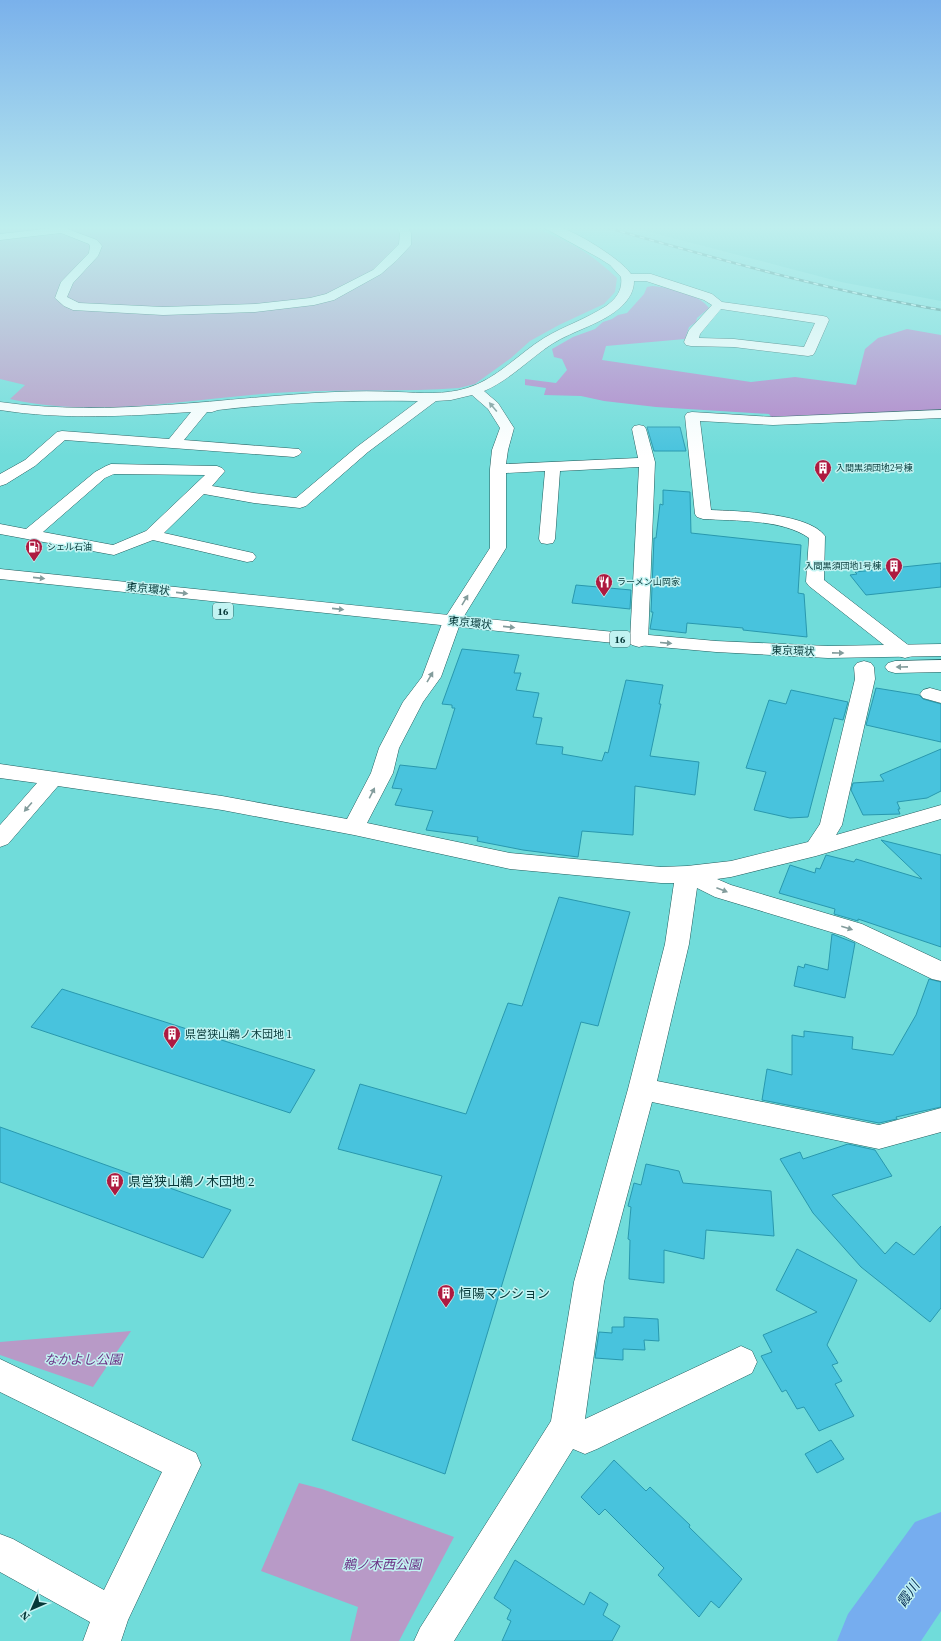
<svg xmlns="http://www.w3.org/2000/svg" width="941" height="1641" viewBox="0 0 941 1641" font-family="'Source Serif 4','Noto Sans JP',serif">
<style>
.built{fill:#56cfce}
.green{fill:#b89ac7}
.forest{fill:#b283c9}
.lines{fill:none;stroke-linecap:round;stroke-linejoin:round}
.river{fill:#76adef;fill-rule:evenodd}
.building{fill:#48c3dd;stroke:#2998ae}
.minor-casing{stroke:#235d5d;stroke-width:1}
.highway-casing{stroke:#235d5d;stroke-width:1}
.minor{fill:#fff;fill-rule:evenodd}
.highway{fill:#fff;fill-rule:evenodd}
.rail-casing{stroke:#327b7a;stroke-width:2.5}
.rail{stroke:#c2f3f2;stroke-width:1.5;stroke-dasharray:5;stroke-linecap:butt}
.oneway{fill:#839c9c}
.labels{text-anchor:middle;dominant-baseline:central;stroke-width:3;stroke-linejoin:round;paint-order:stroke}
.far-poi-label{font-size:9px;fill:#073939;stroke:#c2f3f2;text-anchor:start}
.shield{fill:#c2f3f2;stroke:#3f7170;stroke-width:1}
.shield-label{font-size:10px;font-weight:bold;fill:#073939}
.street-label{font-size:11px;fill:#073939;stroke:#c2f3f2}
.poi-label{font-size:11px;fill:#073939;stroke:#c2f3f2;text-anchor:start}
.near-poi-label{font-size:13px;fill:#073939;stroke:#c2f3f2;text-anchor:start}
.near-park-label{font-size:13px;font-style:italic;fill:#6b3185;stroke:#c2f3f2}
.near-water-label{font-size:14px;font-style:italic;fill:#092f59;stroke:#c2f3f2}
</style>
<rect width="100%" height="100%" fill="#70dcda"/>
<path class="built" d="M627 226H941V301L841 282Z"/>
<path class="green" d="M0 226H529C568 240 587 250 617 278L615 292 604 304 559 325 530 341 511 358 475 384 459 388C404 392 348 389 293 392 199 396 103 420 10 399L25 385 0 379Z
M131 1331 93 1387 0 1355V1342Z
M299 1483 322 1489 454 1537 399 1641H350L358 1607 261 1571Z"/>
<path class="forest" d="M652 286C669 287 699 294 709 308L697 318 696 322 689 327 685 339 606 346 602 360 751 382 795 377 856 385 865 349 878 338 907 329 941 335V410L772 418 769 414 656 407 604 401 581 396 544 395 546 388 525 385V379L556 383 567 370 562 359 554 357 552 349 573 337 595 329 603 322 612 319 618 315 627 313 644 294 647 287Z"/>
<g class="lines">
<path class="river" d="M941 1512V1611L921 1641H837L848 1614 915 1522Z"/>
</g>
<path class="building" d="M647 427H680L686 451H654Z
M663 490 690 492 691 533 801 545 798 593 804 594 807 637 743 630V628L687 623 686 633 650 629 653 612H651L654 538H656L660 504 663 505Z
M941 563V587L866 595 850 575 857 574 855 572Z
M576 585 631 590 630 609 572 603Z
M462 649 519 655 514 673H521L516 690 539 693 533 717 542 718 536 744 563 747 562 754 602 761 605 752 608 753 626 680 663 685 659 704H661L650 756 699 762 695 795 635 786 633 835 582 831 578 857 523 850 477 841 478 837 426 830 433 811 395 805 402 789 392 788 400 765 436 769 455 708H452V705L442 704Z
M876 688 919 695 923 699 941 704V742L866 725Z
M791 690 848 702 843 720 834 718 808 817 790 818 754 810 766 772 746 768 769 700 786 704Z
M941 749V791L927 798 897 802 900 809H898L900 814 863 815 851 790 853 783 884 781 880 775Z
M881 840 941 855V947L858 919V921L834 914 835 909 779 893 790 865 815 873 816 868 820 869 826 855 854 862 856 859 922 879Z
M559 897 630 912 598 1026 581 1022 445 1474 352 1440 442 1176 338 1149 360 1084 466 1114 508 1003 522 1006Z
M832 934 855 943 845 998 794 986 798 966 804 968 805 964 828 970Z
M929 979 941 982V1107L896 1117 897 1119 879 1123 762 1100 767 1069 792 1075V1035L804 1037V1031L853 1037 852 1049 893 1055 916 1015Z
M62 989 315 1070 290 1113 31 1027Z
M0 1127 231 1210 203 1258 0 1182Z
M848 1144 875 1150 892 1176 832 1195 885 1254 896 1242 914 1255 941 1226V1308L930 1322 861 1267 813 1213 780 1159 800 1152 803 1159Z
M646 1164 679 1171 683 1183 771 1191 774 1236 706 1230 704 1259 664 1250V1283L629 1279 630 1240 628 1239 631 1207 628 1206 634 1183 641 1185Z
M797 1249 857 1280 827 1345 838 1363 832 1365 842 1381 835 1384 854 1416 819 1431 804 1407 797 1409 786 1390 782 1392 761 1356 772 1352 763 1335 817 1312 776 1290Z
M624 1317 658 1319 659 1341 644 1340 645 1350 623 1349V1360L595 1358 599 1332 612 1333V1327H624Z
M831 1440 844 1459 817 1473 805 1454Z
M614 1460 646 1491 650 1487 690 1525 689 1527 742 1579 719 1608 711 1601 699 1617 658 1575 664 1568 605 1509 599 1515 581 1497Z
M515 1560 584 1605 590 1592 608 1604 603 1615 620 1626 612 1641H502L511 1621 507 1619 511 1610 494 1598Z"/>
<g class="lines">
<g class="minor-casing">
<path id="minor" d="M396 226H407L411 233V245L397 260 381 274 334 300 314 305 255 312 163 315 73 310 64 306 55 298 61 282 89 253 90 246 89 244 61 233 0 240V234L62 227 97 240 102 246 98 256 73 283 67 297 79 303 163 307 255 304 310 298 326 294 373 270 399 244 400 233Z
M541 226C546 226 552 226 556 226 574 230 621 259 631 274H651L712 294 722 302 823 316 827 317 829 320 815 352 813 355 808 356 734 347 691 346 686 345 684 342 689 330 712 305 704 300 646 281H634C634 291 629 299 622 306 603 324 574 330 552 344 529 359 510 380 484 391L498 403 514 428 508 450 506 464 638 458 632 429 634 426 639 425 644 426 646 429 655 462 648 641 646 645 639 647 632 645 630 641 639 467 560 471 555 539 553 543 547 544 541 543 539 539 545 471 506 473V548L461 621 441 677 423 702 399 748 393 773 367 823 510 853 661 867 687 866 731 861 808 842 820 824 855 679 854 667 857 663 864 661 871 663 874 667 875 679 842 825 836 835 941 805V819L816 856 731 877 717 879 731 885 862 924 941 961V981L932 979 844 936 715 897 697 888 689 944 657 1081 879 1125 941 1108V1132L879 1149 652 1102 604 1282 585 1419 741 1346 752 1351 757 1362 752 1373 597 1449 585 1454 573 1449 454 1641H414L420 1628 551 1421 574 1282 628 1089 665 944 674 883H661L510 869 354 835 222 810 58 786 8 844 0 847V825L37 783 0 778V764L222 796 347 819 371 773 379 748 403 702 422 677 443 621 490 548V469L492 450 500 428 488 409 472 395 451 400 436 401 368 452 306 506 300 508 254 503 204 494 164 533 253 553 256 557 253 561 247 562 153 540 114 555 0 534V524L26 529 95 472 106 466 111 464 217 466 222 468 225 471 212 486 254 493 296 498 358 446 418 401C351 400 285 402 218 410L212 412H207L184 440 299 449 302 452 299 455 294 457 65 440 35 466 6 484 0 486V474L25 460 57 432 62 431 169 439 191 412C128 416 63 420 0 410V402C111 418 224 397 335 392 356 391 377 391 398 392 421 393 445 395 467 388 497 379 518 354 544 338 564 326 586 319 606 306 616 299 623 290 621 277L610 265 599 258ZM721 309 815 323 804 347 734 339 699 338 700 334ZM114 474 205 475 146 531 113 545 43 532 105 478Z
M941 410V418L773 425 700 421 711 510C737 511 809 513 825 536L824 580 912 648 914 652 912 656 905 658 898 656 809 586 806 582 809 538C782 519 735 521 703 519L697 517 695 514 685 416 687 413 692 412 773 417Z
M930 688 941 691V703L923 698 920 694 923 690Z
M0 1359 196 1453 201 1465 128 1620 121 1641H83L90 1622 0 1572V1534L13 1539 104 1590 162 1472 0 1392Z"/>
</g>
<g class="highway-casing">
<path id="highway" d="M0 569 604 631 716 641 828 646 941 644V656L828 658 716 652 604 642 0 579Z
M941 660V672L895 673 888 671 885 667 888 663 895 661Z"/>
</g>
<use href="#minor" class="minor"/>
<use href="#highway" class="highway"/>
<g class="rail-casing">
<path id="rail" d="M601 226C714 258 826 290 941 310"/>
</g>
<use href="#rail" class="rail"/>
</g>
<defs><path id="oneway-solid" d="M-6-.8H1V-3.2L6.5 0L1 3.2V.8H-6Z"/></defs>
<g class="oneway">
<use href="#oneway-solid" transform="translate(493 407) rotate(-130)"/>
<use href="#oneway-solid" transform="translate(39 578) rotate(6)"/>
<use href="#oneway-solid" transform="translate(182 593) rotate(6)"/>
<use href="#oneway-solid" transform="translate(465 600) rotate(-59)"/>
<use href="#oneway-solid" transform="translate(338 609) rotate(6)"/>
<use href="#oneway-solid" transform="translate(509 627) rotate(6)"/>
<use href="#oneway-solid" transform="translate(666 643) rotate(5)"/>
<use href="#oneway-solid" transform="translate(838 653) rotate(1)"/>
<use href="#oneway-solid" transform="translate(902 667) rotate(179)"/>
<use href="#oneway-solid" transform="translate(430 677) rotate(-60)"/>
<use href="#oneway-solid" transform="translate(372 793) rotate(-63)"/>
<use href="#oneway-solid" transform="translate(28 807) rotate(131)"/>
<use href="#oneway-solid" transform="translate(722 890) rotate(21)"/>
<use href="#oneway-solid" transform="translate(847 928) rotate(17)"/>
</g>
<linearGradient id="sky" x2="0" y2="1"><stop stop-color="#7ab1eb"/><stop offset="0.5" stop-color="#bfefee"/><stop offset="1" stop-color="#bfefee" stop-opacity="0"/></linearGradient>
<rect width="941" height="456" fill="url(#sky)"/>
<defs>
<g id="building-pin" transform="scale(0.9)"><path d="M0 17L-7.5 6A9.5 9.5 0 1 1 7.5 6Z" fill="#ae1a40" stroke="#c2f3f2"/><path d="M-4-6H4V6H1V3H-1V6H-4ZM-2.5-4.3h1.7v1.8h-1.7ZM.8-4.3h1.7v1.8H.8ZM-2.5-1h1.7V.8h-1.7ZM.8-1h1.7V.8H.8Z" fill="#fff"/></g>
<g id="fuel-pin" transform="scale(0.9)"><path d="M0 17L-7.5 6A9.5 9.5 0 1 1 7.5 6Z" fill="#ae1a40" stroke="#c2f3f2"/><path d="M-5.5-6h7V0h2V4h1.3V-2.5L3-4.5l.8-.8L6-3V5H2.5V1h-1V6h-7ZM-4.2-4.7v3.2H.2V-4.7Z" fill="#fff"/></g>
<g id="restaurant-pin" transform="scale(0.9)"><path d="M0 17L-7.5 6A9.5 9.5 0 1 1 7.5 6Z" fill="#ae1a40" stroke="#c2f3f2"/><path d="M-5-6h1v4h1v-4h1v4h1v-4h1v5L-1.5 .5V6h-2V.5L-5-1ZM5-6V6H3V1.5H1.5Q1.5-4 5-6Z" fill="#fff"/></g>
</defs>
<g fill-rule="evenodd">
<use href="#building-pin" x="823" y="468"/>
<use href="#fuel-pin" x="34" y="547"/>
<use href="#building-pin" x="894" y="566"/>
<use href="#restaurant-pin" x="604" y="582"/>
<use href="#building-pin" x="172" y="1034"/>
<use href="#building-pin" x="115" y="1181"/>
<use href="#building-pin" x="446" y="1293"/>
</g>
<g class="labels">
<g class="far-poi-label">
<text x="836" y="468">入間黒須団地2号棟</text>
<text x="47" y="547">シェル石油</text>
<text x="881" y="566" text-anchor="end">入間黒須団地1号棟</text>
<text x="617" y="582">ラーメン山岡家</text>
</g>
<g class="shield">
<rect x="213" y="603" width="20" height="16" rx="3"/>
<rect x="610" y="631" width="20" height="16" rx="3"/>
</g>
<g class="shield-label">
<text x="223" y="611">16</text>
<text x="620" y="639">16</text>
</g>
<g class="street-label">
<text transform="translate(148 589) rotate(6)">東京環状</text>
<text transform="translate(470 623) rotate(6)">東京環状</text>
<text transform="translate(793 651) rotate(2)">東京環状</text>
</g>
<g class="poi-label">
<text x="185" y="1034">県営狭山鵜ノ木団地 1</text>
</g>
<g class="near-poi-label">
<text x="128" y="1181">県営狭山鵜ノ木団地 2</text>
<text x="459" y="1293">恒陽マンション</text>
</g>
<g class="near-park-label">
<text x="83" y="1359">なかよし公園</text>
<text x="382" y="1564">鵜ノ木西公園</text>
</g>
<g class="near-water-label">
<text transform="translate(908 1594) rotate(-55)">霞川</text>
</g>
</g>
<g transform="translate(32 1609) rotate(225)" stroke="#c2f3f2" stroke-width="3" paint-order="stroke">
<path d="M0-3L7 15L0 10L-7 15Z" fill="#073939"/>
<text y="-6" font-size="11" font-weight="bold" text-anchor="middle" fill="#073939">N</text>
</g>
</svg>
